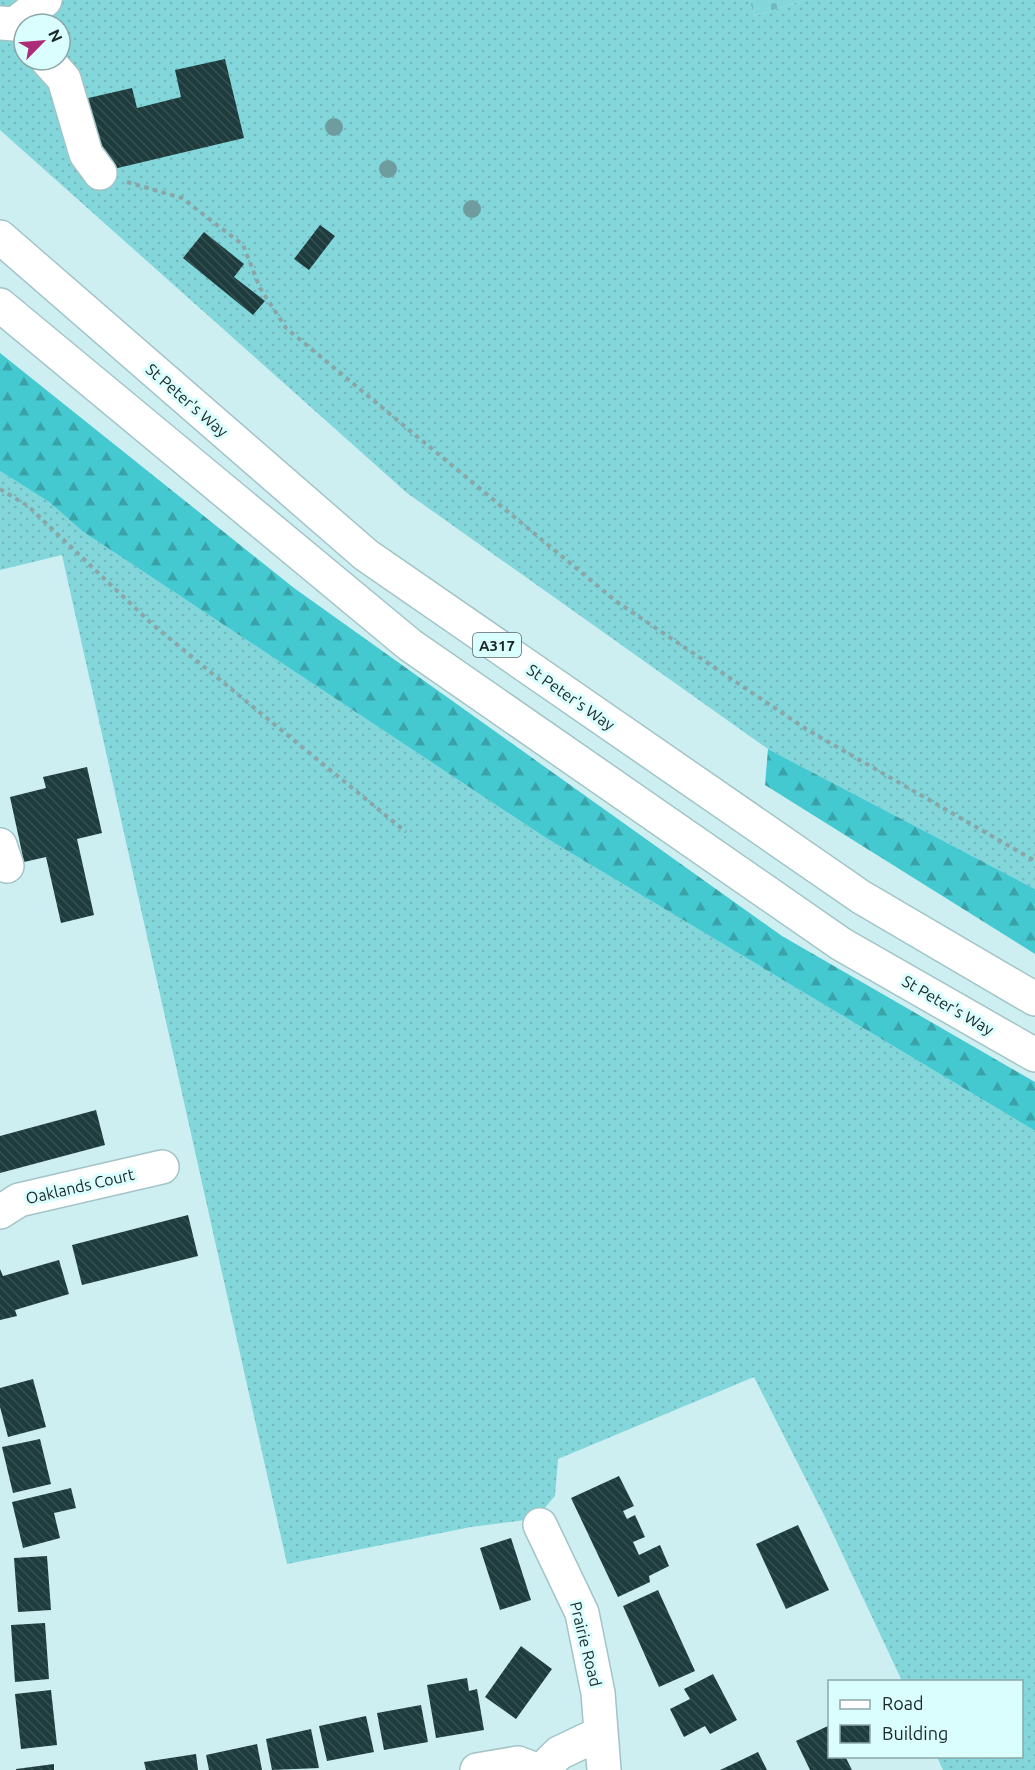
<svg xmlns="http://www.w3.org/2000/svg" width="1035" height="1770" viewBox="0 0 1035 1770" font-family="Ubuntu,sans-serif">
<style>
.grass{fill:url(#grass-dots);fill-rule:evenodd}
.forest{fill:url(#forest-firs)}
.cemetery{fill:url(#cemetery-stones)}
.building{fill:url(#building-back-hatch)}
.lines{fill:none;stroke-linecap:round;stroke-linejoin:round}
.minor-casing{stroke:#a3c4c6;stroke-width:36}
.major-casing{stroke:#a3c4c6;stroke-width:36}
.path{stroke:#8ba6a7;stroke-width:4;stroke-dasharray:4.5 4.5;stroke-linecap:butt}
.minor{stroke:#fff;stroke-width:33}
.major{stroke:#fff;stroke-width:33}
.tree{fill:#6f9c9f}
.labels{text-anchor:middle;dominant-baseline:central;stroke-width:6;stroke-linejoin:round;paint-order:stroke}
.shield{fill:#dafdfe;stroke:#546768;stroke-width:1.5}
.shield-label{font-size:15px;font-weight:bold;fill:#1a2727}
.street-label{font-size:16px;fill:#1a2727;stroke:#dafdfe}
</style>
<defs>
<pattern id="grass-dots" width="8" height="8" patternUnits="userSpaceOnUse" patternTransform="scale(1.5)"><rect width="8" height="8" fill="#83d7db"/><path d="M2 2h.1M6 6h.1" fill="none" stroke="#71b9bc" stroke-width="1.8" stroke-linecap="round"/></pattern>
<pattern id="forest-firs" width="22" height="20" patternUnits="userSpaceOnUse" patternTransform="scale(1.5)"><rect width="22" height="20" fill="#45c9d0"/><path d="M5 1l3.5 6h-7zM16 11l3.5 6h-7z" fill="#39a3a9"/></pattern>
<pattern id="cemetery-stones" width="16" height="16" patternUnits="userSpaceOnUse" patternTransform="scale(1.5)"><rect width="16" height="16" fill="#83d7db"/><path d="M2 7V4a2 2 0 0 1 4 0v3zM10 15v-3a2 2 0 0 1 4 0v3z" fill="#71b9bc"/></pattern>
<pattern id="building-back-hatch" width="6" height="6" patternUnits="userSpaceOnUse" patternTransform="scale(1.5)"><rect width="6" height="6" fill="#1e3c3d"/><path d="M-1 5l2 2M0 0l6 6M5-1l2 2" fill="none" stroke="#355050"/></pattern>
</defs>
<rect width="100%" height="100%" fill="#cdeff1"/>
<path class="grass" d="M0 0H749L755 16 803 0H1035V889L768 749 407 493 0 130ZM24 24H60V60H24Z
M0 471 49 502 82 531 546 838 1035 1131V1770H943L937 1757 1022 1756V1682L902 1681 826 1519 754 1377 558 1459 555 1496 543 1510 525 1520 471 1527 287 1564 62 555 0 570Z"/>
<path class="forest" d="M0 353 294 588 782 936 1035 1082V1131L546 838 82 531 49 502 0 471Z
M768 749 1035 889V954L765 785Z"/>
<path class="cemetery" d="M749 0H803L755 16Z"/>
<path class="building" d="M225 59 244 138 101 172 84 99 132 88 137 108 181 97 175 70Z
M320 225 335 236 309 270 294 259Z
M204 232 244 264 234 277 265 301 253 315 183 258Z
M87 767 102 833 77 839 94 915 61 923 46 857 24 862 10 797 46 788 43 777Z
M96 1110 105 1145 0 1173V1136Z
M188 1215 198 1256 82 1285 72 1245Z
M59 1260 69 1294 15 1310 17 1316 0 1320V1269L3 1276Z
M33 1379 46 1427 8 1437 0 1407V1388Z
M40 1439 51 1484 13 1493 2 1447Z
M619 1476 634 1506 623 1511 627 1519 635 1515 645 1537 633 1542 639 1555 660 1545 669 1566 649 1576 650 1582 618 1597 571 1498Z
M71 1488 76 1508 54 1513 60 1538 23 1548 12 1502Z
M798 1525 829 1590 786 1609 756 1544Z
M511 1538 531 1600 500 1610 480 1548Z
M47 1556 51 1610 18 1612 14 1558Z
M658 1590 695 1671 659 1687 623 1606Z
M45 1623 49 1679 15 1682 11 1625Z
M521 1646 552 1669 516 1719 485 1697Z
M713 1674 737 1720 710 1734 705 1726 684 1737 670 1709 690 1699 684 1689Z
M467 1678 469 1691 477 1689 484 1730 436 1738 427 1685Z
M51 1690 57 1745 21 1749 15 1694Z
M421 1705 428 1742 384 1750 377 1713Z
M366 1716 374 1752 327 1761 319 1726Z
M830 1725V1756H845L852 1770H810L796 1741Z
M311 1729 319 1768 272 1770 266 1739Z
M257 1744 262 1770H209L206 1755Z
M758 1752 767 1770H720L735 1763Z
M196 1754 198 1770H146L144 1762Z
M54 1764V1770H16V1769Z"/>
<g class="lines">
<g class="minor-casing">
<path id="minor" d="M0 23 15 24 45 0
M47 60 64 79 86 154 100 173
M0 845 7 866
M0 1212 19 1200 162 1167
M540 1525 582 1613 598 1693 604 1770
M477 1770 518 1763 536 1770
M542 1770 559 1753 601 1733"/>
</g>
<g class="major-casing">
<path id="major" d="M0 237 366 555 861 897 1035 999
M0 305 410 645 841 944 1035 1055"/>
</g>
<path class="path" d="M127 182 182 198 243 245 260 288 286 328 617 602 806 729 1035 861
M0 489 28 506 153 625 406 832"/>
<use href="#minor" class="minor"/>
<use href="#major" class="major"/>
</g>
<g class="tree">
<circle cx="334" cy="127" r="9"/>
<circle cx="388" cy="169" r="9"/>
<circle cx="472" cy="209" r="9"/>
</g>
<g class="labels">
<rect class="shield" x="473" y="633" width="48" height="24" rx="4.5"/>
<g class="shield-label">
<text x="497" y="645">A317</text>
</g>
<g class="street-label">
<text transform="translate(187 400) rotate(41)">St Peter's Way</text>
<text transform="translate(571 697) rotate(35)">St Peter's Way</text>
<text transform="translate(948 1005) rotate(30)">St Peter's Way</text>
<text transform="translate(80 1186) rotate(-13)">Oaklands Court</text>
<text transform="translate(586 1644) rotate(76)">Prairie Road</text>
</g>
</g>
<rect x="828" y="1680" width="195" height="78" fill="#dafdfe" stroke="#8da7a8" stroke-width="1.5"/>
<rect x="840" y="1700" width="30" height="9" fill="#ffffff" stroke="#8da7a8" stroke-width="1.5"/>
<text x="882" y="1710" font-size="18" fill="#1a2727">Road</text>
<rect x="840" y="1725" width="30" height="18" fill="url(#building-back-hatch)" stroke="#8da7a8" stroke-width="1.5"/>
<text x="882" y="1740" font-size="18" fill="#1a2727">Building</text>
<g transform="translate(42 42) rotate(65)"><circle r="28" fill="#dafdfe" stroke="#8da7a8" stroke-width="1.5"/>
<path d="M0-4.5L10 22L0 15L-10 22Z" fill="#ad2c77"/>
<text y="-9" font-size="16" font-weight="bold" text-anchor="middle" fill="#1a2727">N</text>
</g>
</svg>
